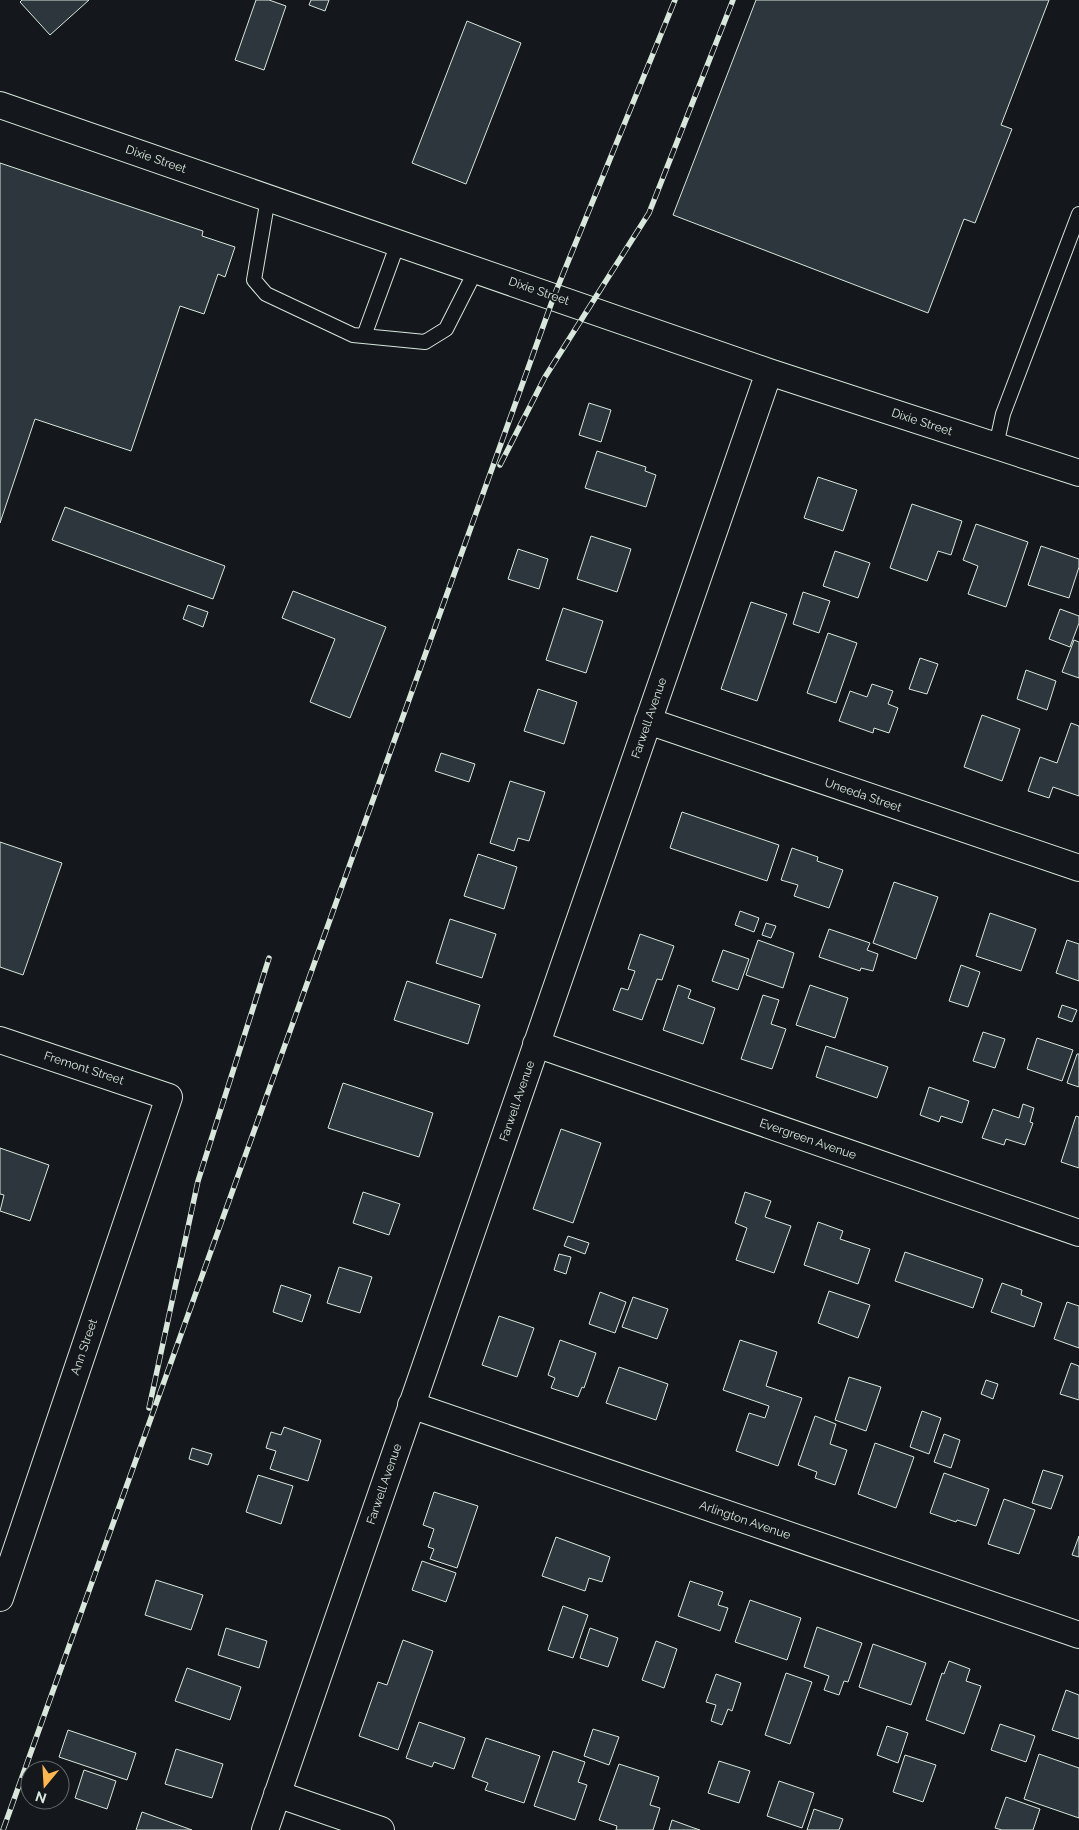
<svg xmlns="http://www.w3.org/2000/svg" width="1079" height="1830" viewBox="0 0 1079 1830" font-family="Raleway,sans-serif">
<style>
.building{fill:#2c363c;stroke:#d8e6dc}
.lines{fill:none;stroke-linecap:round;stroke-linejoin:round}
.lane-casing{stroke:#d8e6dc;stroke-width:16}
.street-casing{stroke:#d8e6dc;stroke-width:28}
.lane{stroke:#14181c;stroke-width:14}
.street{stroke:#14181c;stroke-width:26}
.rail-casing{stroke:#d8e6dc;stroke-width:5.5}
.rail{stroke:#14181c;stroke-width:4;stroke-dasharray:11;stroke-linecap:butt}
.labels{text-anchor:middle;dominant-baseline:central;stroke-width:4;stroke-linejoin:round;paint-order:stroke}
.street-label{font-size:12px;fill:#d8e6dc;stroke:#14181c}
</style>
<rect width="100%" height="100%" fill="#14181c"/>
<path class="building" d="M22 0H89L50 35 20 2Z
M256 0H269L286 6 264 70 235 60Z
M311 0H329L325 11 309 5Z
M756 0H1049L1001 125 1012 129 975 223 964 219 928 313 673 215Z
M467 21 521 43 466 184 412 163Z
M0 163 203 231 202 236 235 247 225 277 218 274 204 314 180 306 131 451 35 419 0 523Z
M589 403 611 410 601 442 579 435Z
M597 451 646 467 645 471 656 475 646 507 585 488Z
M818 477 857 490 843 531 804 518Z
M912 504 962 521 951 555 938 551 927 581 890 568Z
M65 507 225 566 213 599 52 540Z
M976 524 1028 542 1006 607 968 594 978 566 963 560Z
M591 536 631 549 617 592 577 579Z
M1041 546 1079 559V567L1069 598 1028 585Z
M518 549 548 559 539 589 508 579Z
M835 551 870 563 858 598 823 586Z
M293 591 386 627 350 718 310 702 335 639 282 618Z
M803 592 830 601 819 633 793 624Z
M751 602 787 614 757 701 721 689Z
M188 605 208 612 203 627 183 619Z
M563 608 603 621 586 673 546 660Z
M1060 609 1079 616V623L1070 647 1049 639Z
M828 633 857 643 836 703 807 693Z
M1074 640 1079 642V678L1062 672Z
M920 658 938 664 927 694 909 689Z
M1026 670 1056 681 1047 710 1017 699Z
M872 684 893 691 888 704 898 708 889 733 874 728 873 733 839 721 850 691 867 697Z
M538 689 577 702 564 744 524 731Z
M982 715 1020 729 1002 781 964 767Z
M1071 723 1079 726V796L1053 787 1049 798 1028 791 1040 757 1057 763Z
M441 753 475 764 469 782 435 771Z
M510 781 545 792 529 841 518 838 514 851 490 843Z
M682 812 779 845 767 881 670 848Z
M0 842 62 863 23 975 0 967Z
M792 848 818 857 817 861 843 870 829 908 794 896 798 885 781 880Z
M478 854 517 867 504 909 464 896Z
M894 882 938 897 916 959 873 943Z
M740 911 759 918 754 932 735 925Z
M990 913 1036 929 1021 971 976 956Z
M450 919 496 934 482 978 436 963Z
M766 923 776 926 771 938 762 935Z
M829 929 870 943 867 950 878 954 873 971 861 968 860 971 819 957Z
M640 934 674 946 662 980 657 979 642 1020 613 1010 621 988 628 990 635 971 628 969Z
M758 940 794 953 783 988 746 975Z
M1067 940 1079 944V981L1056 973Z
M723 950 749 959 738 990 712 981Z
M961 965 980 972 968 1007 949 1001Z
M407 981 480 1005 468 1044 394 1020Z
M678 985 691 990 688 998 715 1008 703 1044 663 1030Z
M810 985 848 998 835 1038 796 1025Z
M763 995 779 1000 771 1024 786 1029 772 1069 741 1059Z
M1062 1005 1077 1010 1072 1022 1058 1017Z
M983 1032 1005 1039 995 1068 973 1061Z
M1037 1038 1073 1050 1062 1081 1027 1069Z
M826 1046 888 1067 877 1098 816 1077Z
M1077 1054H1079V1087L1067 1083Z
M343 1083 433 1113 419 1157 328 1128Z
M929 1087 969 1101 962 1123 941 1116 939 1122 920 1115Z
M1023 1104 1034 1108 1030 1122 1033 1123 1025 1145 1006 1139 1004 1145 982 1138 993 1109 1019 1118Z
M1076 1116 1079 1117V1168L1061 1162Z
M561 1129 601 1143 573 1223 533 1209Z
M0 1148 49 1165 30 1221 0 1211 4 1195 0 1194Z
M363 1192 400 1204 389 1235 353 1223Z
M745 1192 771 1201 765 1217 791 1226 774 1273 736 1260 747 1228 735 1223Z
M818 1222 843 1231 840 1239 870 1249 858 1284 804 1265Z
M568 1236 589 1243 585 1254 564 1246Z
M905 1252 983 1279 973 1308 895 1281Z
M559 1254 571 1257 566 1274 554 1270Z
M339 1267 372 1277 360 1313 327 1303Z
M1002 1283 1022 1290 1021 1295 1042 1303 1034 1327 991 1312Z
M281 1285 311 1295 302 1322 273 1312Z
M829 1291 870 1305 858 1338 818 1323Z
M600 1292 626 1302 615 1333 589 1324Z
M633 1297 668 1309 657 1339 622 1327Z
M1067 1302 1079 1306V1348L1054 1339Z
M499 1316 534 1328 517 1377 482 1365Z
M560 1340 596 1353 584 1388 582 1387 578 1397 551 1388 555 1378 548 1375Z
M740 1340 777 1352 766 1386 802 1398 778 1466 736 1451 749 1413 765 1418 769 1406 723 1390Z
M1071 1363 1079 1366V1400L1060 1394Z
M619 1367 668 1384 656 1420 606 1403Z
M849 1377 881 1387 866 1431 835 1420Z
M986 1380 998 1384 993 1399 981 1394Z
M922 1411 941 1418 929 1454 910 1447Z
M815 1416 836 1424 830 1444 847 1450 835 1485 815 1478 817 1472 798 1465Z
M284 1427 321 1440 308 1481 270 1469 276 1451 266 1448 271 1432 281 1435Z
M944 1434 960 1440 951 1468 934 1462Z
M875 1443 914 1457 896 1508 858 1494Z
M192 1448 212 1454 208 1465 189 1459Z
M1043 1470 1063 1476 1051 1509 1032 1503Z
M944 1473 989 1489 976 1526 957 1520 956 1522 930 1513Z
M258 1475 293 1486 281 1524 246 1512Z
M434 1492 478 1506 457 1568 430 1559 434 1549 428 1547 434 1529 423 1525Z
M1004 1499 1035 1510 1019 1554 988 1544Z
M1079 1536V1557L1072 1555Z
M556 1537 610 1557 602 1582 589 1578 585 1591 542 1576Z
M422 1561 456 1573 446 1602 412 1590Z
M156 1580 203 1595 191 1630 145 1615Z
M690 1581 723 1592 718 1605 728 1608 720 1631 678 1616Z
M750 1600 801 1618 787 1660 735 1642Z
M563 1606 588 1615 573 1658 548 1650Z
M817 1627 862 1643 848 1682 844 1681 839 1695 824 1690 829 1676 804 1667Z
M226 1628 267 1641 259 1668 218 1655Z
M590 1628 618 1638 608 1667 580 1658Z
M403 1640 433 1651 398 1750 359 1736 378 1682 387 1685Z
M656 1641 677 1649 664 1688 642 1680Z
M873 1644 926 1663 911 1705 859 1687Z
M949 1661 970 1669 966 1681 981 1686 964 1734 926 1720 942 1673 944 1674Z
M187 1668 241 1687 230 1720 175 1701Z
M786 1673 812 1682 790 1744 765 1735Z
M716 1674 741 1683 732 1711 728 1709 722 1725 711 1721 716 1705 706 1702Z
M1066 1690 1079 1695V1739L1052 1730Z
M419 1722 465 1738 454 1769 434 1762 432 1767 406 1758Z
M1000 1724 1035 1736 1026 1762 991 1750Z
M887 1726 908 1733 898 1763 877 1755Z
M593 1729 619 1737 609 1765 584 1756Z
M68 1730 136 1753 127 1780 59 1757Z
M486 1738 540 1756 524 1803 485 1790 488 1783 472 1777Z
M176 1749 223 1764 212 1798 165 1784Z
M553 1751 585 1762 578 1782 587 1785 575 1820 534 1806Z
M1039 1754 1079 1768V1818L1024 1799Z
M905 1755 936 1765 923 1802 893 1792Z
M719 1761 750 1771 739 1803 708 1793Z
M619 1764 659 1777 650 1805 660 1808 653 1830H616L617 1826 599 1820Z
M84 1770 116 1781 107 1809 75 1798Z
M779 1781 814 1793 802 1828 767 1816Z
M1006 1797 1040 1809 1033 1830H1002L995 1828Z
M814 1809 843 1819 839 1830H807Z
M142 1812 192 1830H136Z
M672 1820 694 1828 700 1830H669Z"/>
<g class="lines">
<g class="lane-casing">
<path id="lane" d="M268 198 254 280 266 294 353 335 425 342 446 329 476 270
M364 336 398 243
M996 446 1003 414 1079 214"/>
</g>
<g class="street-casing">
<path id="street" d="M0 105 769 372 1079 473
M648 721 1079 868
M0 1040 169 1097 0 1598
M536 1044 1079 1233
M411 1405 1079 1635
M277 1794 381 1830
M265 1830 769 372"/>
</g>
<use href="#lane" class="lane"/>
<use href="#street" class="street"/>
<g class="rail-casing">
<path id="rail" d="M500 465 545 377 649 213 733 0
M149 1408 198 1181 269 958
M3 1830 554 296 675 0"/>
</g>
<use href="#rail" class="rail"/>
</g>
<g class="labels">
<g class="street-label">
<text transform="translate(156 159) rotate(19)">Dixie Street</text>
<text transform="translate(539 291) rotate(19)">Dixie Street</text>
<text transform="translate(922 422) rotate(18)">Dixie Street</text>
<text transform="translate(649 718) rotate(-71)">Farwell Avenue</text>
<text transform="translate(863 795) rotate(19)">Uneeda Street</text>
<text transform="translate(84 1068) rotate(18)">Fremont Street</text>
<text transform="translate(517 1101) rotate(-71)">Farwell Avenue</text>
<text transform="translate(808 1139) rotate(19)">Evergreen Avenue</text>
<text transform="translate(84 1347) rotate(-71)">Ann Street</text>
<text transform="translate(384 1484) rotate(-71)">Farwell Avenue</text>
<text transform="translate(745 1520) rotate(19)">Arlington Avenue</text>
</g>
</g>
<g transform="translate(45 1785) rotate(198)"><circle r="24" fill="#14181c" stroke="#626a69"/>
<path d="M0-4L9 19L0 12L-9 19Z" fill="#ffb74d"/>
<text y="-8" font-size="14" font-weight="bold" text-anchor="middle" fill="#d8e6dc">N</text>
</g>
</svg>
